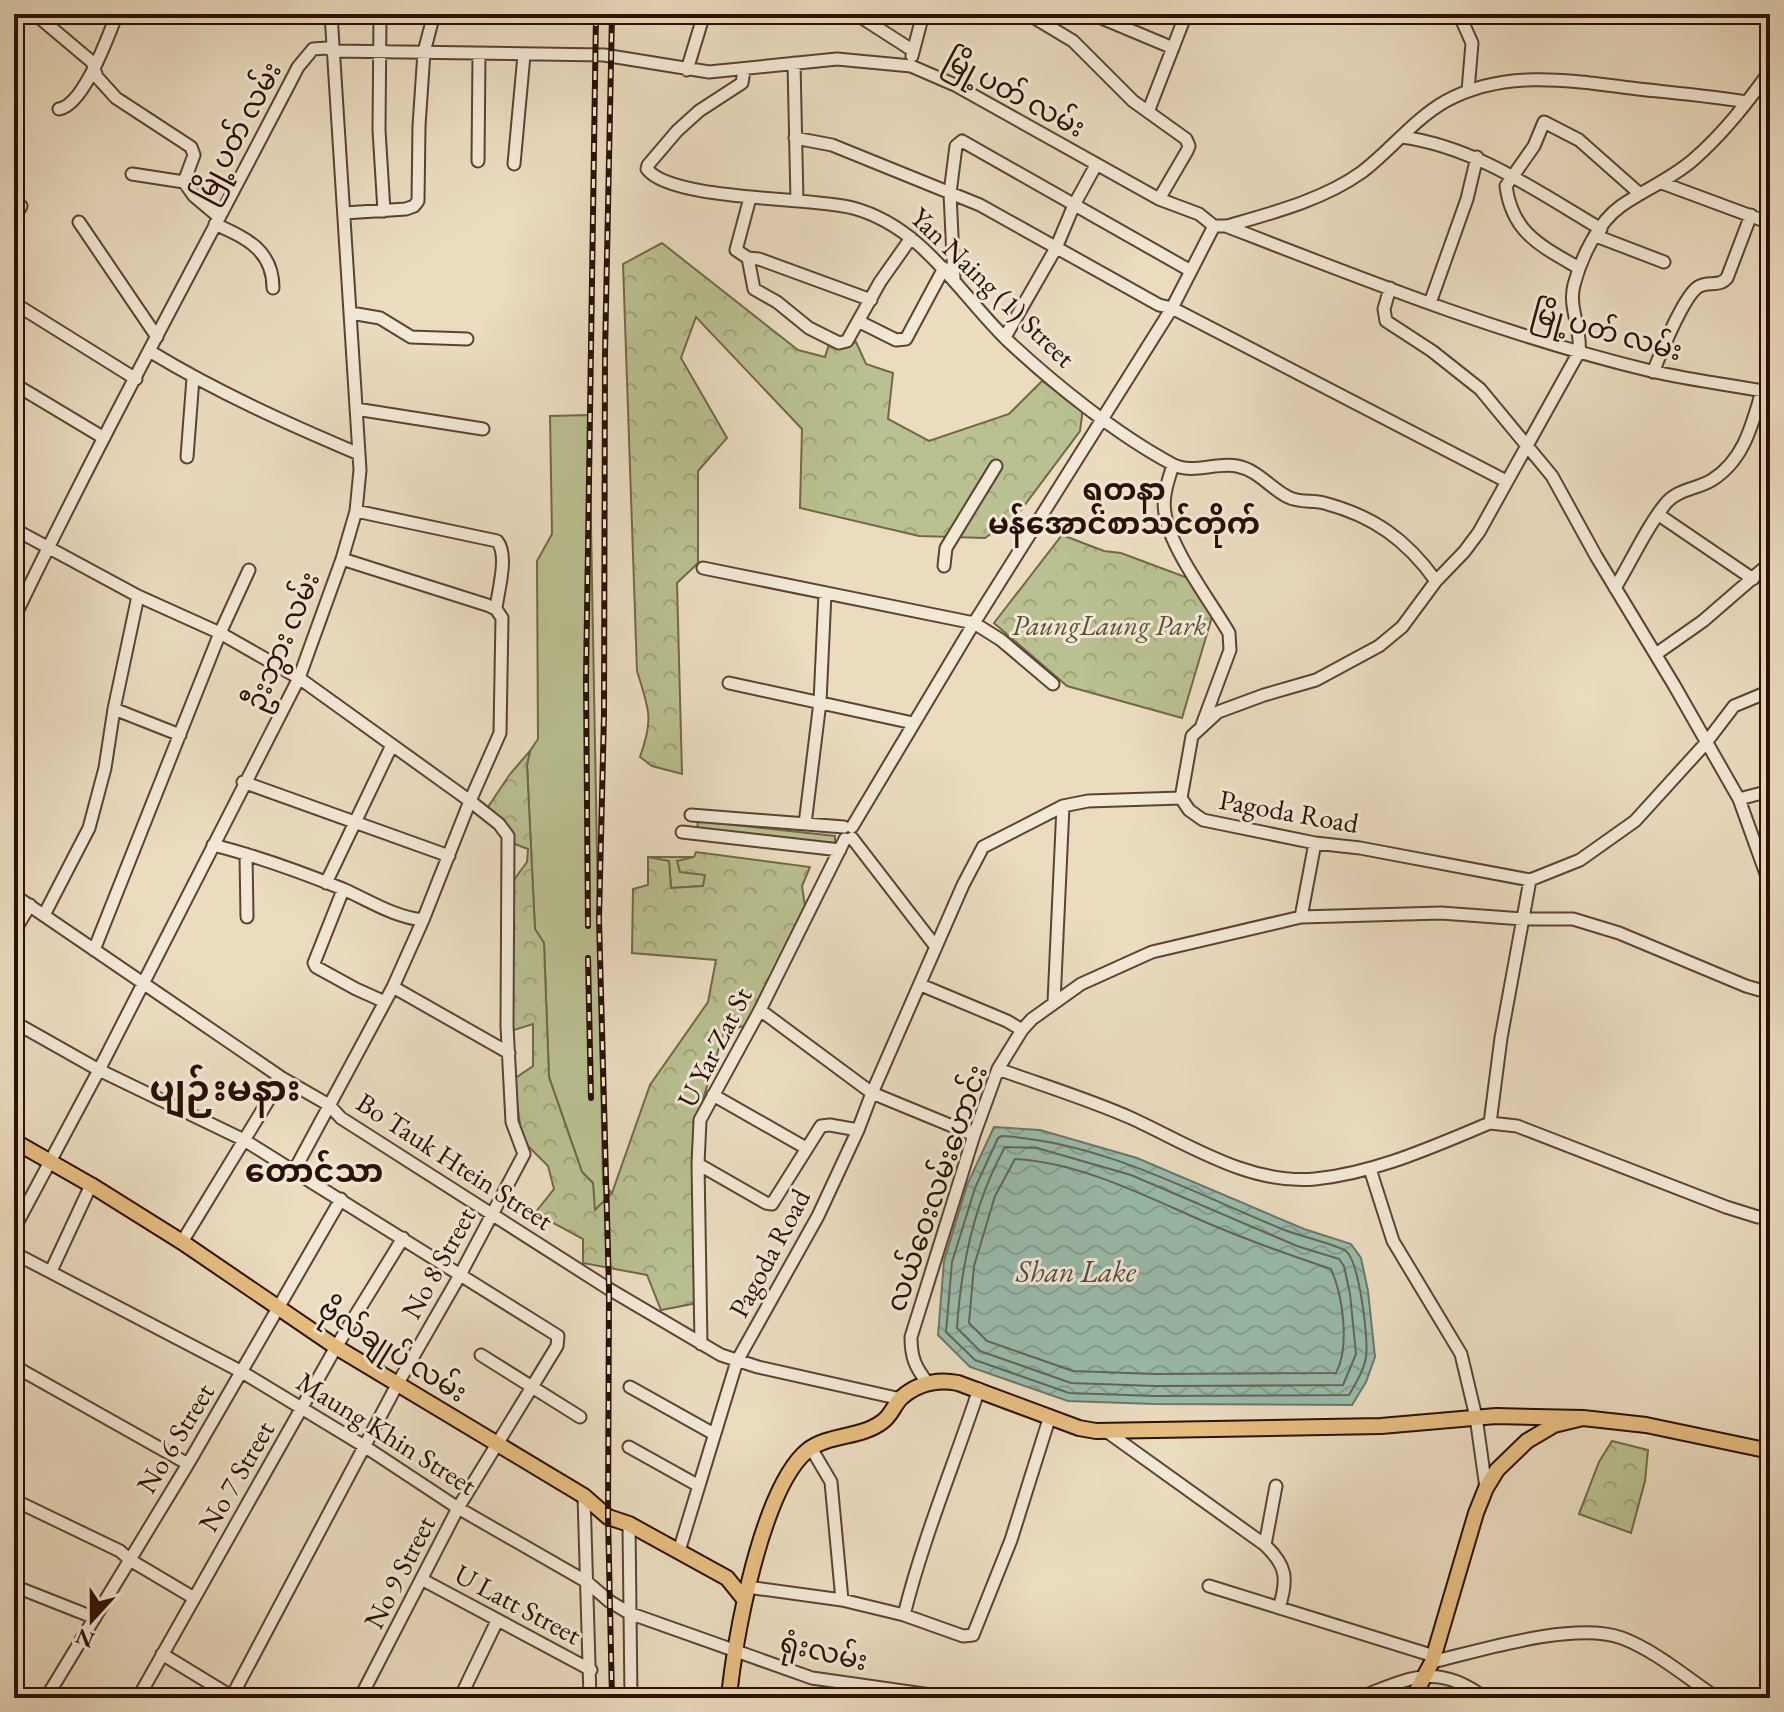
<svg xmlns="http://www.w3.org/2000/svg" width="1784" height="1712" viewBox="0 0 1784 1712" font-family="'EB Garamond','Noto Sans Myanmar',serif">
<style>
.grass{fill:#b9c091;stroke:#726848;stroke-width:2}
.forest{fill:url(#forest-crowns);stroke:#726848;stroke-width:2}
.water{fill:url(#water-waves);stroke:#6d7768;stroke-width:2}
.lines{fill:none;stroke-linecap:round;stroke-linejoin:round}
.shore{stroke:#626656;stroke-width:2}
.minor-casing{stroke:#5b4330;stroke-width:15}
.major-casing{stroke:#2b1000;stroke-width:18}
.minor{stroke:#f2e8d6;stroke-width:11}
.major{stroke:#e6be80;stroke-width:14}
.rail-casing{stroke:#2b1000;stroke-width:6}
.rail{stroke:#f2e8d6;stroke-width:3;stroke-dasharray:9;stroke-linecap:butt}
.labels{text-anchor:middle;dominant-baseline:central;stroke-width:6;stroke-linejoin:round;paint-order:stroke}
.street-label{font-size:28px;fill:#2b1000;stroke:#f2e8d6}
.park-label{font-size:28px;font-style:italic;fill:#5d4e33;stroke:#f2e8d6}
.neighbourhood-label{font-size:30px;font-weight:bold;fill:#2b1000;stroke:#f2e8d6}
.water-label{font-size:30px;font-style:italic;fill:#524c3d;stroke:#f2e8d6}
.quarter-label{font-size:32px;font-weight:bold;fill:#2b1000;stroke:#f2e8d6}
.district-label{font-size:36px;font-weight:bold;fill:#2b1000;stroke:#f2e8d6}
</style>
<defs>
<pattern id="forest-crowns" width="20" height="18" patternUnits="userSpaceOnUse" patternTransform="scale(2)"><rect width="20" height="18" fill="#b9c091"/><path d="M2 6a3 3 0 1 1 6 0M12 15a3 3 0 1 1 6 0" fill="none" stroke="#9fa47b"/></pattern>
<pattern id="water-waves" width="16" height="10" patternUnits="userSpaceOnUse" patternTransform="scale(2)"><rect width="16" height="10" fill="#99bcad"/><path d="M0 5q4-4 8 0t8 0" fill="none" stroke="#84a193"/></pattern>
</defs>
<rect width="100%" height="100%" fill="#ebdcc0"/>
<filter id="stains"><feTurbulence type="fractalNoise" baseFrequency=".0025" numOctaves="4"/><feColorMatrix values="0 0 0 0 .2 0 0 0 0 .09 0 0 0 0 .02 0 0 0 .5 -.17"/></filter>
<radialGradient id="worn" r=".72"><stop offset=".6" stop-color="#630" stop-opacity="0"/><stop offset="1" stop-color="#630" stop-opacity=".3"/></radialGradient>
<path class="grass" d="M589 415 603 1184 612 1193 594 1211 593 1183 582 1172 549 1077 544 943 535 930 527 765 530 751 538 739 537 561 552 534 550 416Z
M698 821 835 836V844L697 829Z
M648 857H694L706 875 703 886 671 888 669 861Z"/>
<path class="forest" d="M662 243 798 350 825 357 829 344 842 346 856 342 866 364 893 373 888 419 929 441 1009 414 1042 381 1083 408 1080 431 1018 514 985 538 919 536 800 508 802 429 696 317 681 358 727 438 698 471V563L677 583 682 774 652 766 640 757C654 718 649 710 637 671L623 264Z
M1062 535 1104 551 1121 553 1196 581 1214 610 1182 718 1067 686 994 623Z
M530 751 527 765 535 929 544 943 549 1077 582 1172 593 1183 595 1210 612 1193 650 1085 708 1002 716 960 632 953 633 889 648 885V857L669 861 671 888 703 886 705 875 680 872 677 861 694 857 696 852 810 867 802 886 805 906 747 1025 724 1032 694 1128 696 1298 692 1304 661 1310 647 1275 583 1263V1239L535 1213 554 1189 548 1166 522 1140 514 1079 533 1066V1024L511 1031 513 881 527 862 528 849 507 841 484 813 510 774Z
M1612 1441 1648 1450 1645 1481 1631 1533 1579 1514 1599 1462Z"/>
<path class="water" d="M994 1127 1040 1130 1137 1158 1304 1229 1351 1244 1361 1258 1368 1291 1375 1357 1366 1382 1352 1405 1155 1404 1068 1401 970 1367 938 1335 944 1261 967 1185Z"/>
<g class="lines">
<path class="shore" d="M1002 1136C1102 1142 1191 1192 1282 1229 1296 1235 1338 1245 1346 1251 1359 1261 1369 1340 1366 1357 1364 1370 1356 1383 1349 1395L1155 1396 1069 1393 975 1360 946 1332 952 1262 975 1188 998 1138Z
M1005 1147 1037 1148 1131 1175 1297 1246 1339 1259 1344 1266 1350 1294 1356 1354 1343 1385 1155 1386 1071 1383 980 1351 957 1328C961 1265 974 1203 1005 1147Z
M1015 1159C1082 1163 1145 1196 1205 1222 1247 1240 1289 1255 1331 1269 1343 1296 1350 1347 1336 1373L1156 1374 1073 1371 987 1341 969 1323 974 1266 995 1196Z"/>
<g class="minor-casing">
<path id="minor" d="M35 14 92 62 97 77 116 98 191 147 194 155 184 182 194 196 219 217
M380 14 379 130 384 211
M856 14 912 50
M1028 14 1073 41 1133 101 1186 139 1189 146 1187 151 1159 199
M1092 14 1173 48
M1459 14 1472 43 1468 91
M912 56 923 14
M794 63 797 201
M687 70 704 14
M744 70 742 83 699 111 677 131 648 165 647 169C671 201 813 197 853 208 923 227 958 292 1007 340 1053 383 1116 434 1172 464 1192 475 1215 462 1237 466 1258 470 1270 488 1288 497 1299 503 1312 500 1324 503 1373 516 1406 539 1436 581
M59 109C84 105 108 36 117 14
M1148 112 1186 14
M1402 137C1476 147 1538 192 1601 229
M795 138 832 145 980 205 1159 305 1172 308 1506 481
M478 161 479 54
M514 164 524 55
M132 174 184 182
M1662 183 1770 223
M750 198 736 250 748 258 754 289 777 302 809 328 839 343 847 341 880 282 911 238
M344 213 406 209 414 206 418 201 419 126 424 52 434 14
M14 219 21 206
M79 222 157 337
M215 224C246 238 273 250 273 288
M1227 226C1272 213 1323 200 1362 172 1391 150 1414 119 1446 101 1506 68 1574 81 1638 89 1675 93 1711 96 1747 102
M1596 236 1664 262
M748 258 759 259 871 300
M1579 268C1541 246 1512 233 1506 186L1534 146 1544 122 1579 140 1640 194
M954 279 950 193 956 146 962 141 1191 271
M1390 288 1384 309 1386 321 1432 351 1480 389 1552 476 1596 556 1674 685 1739 799 1770 885
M14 303 136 379
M1430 303 1467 199 1477 157
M351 313 380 318 411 337 467 339
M858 321 896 340 906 339 944 268
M1005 337 1056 248 1074 205 1096 165
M151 352C217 392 288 424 359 454
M1653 372C1661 353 1683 297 1698 287 1708 280 1718 288 1727 278L1751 215
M14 384 104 438
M356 409 483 429
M187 457 193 378
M1173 465C1168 481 1162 497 1165 513 1169 547 1211 602 1229 633L1230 650 1202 725
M356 511 497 541C509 555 498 590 496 609
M1659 515 1753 579
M14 529 138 596 220 633 299 678 470 801 423 920 393 987 294 1171
M944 566 946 548 996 466
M703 568 974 623 1001 640 1053 684
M1615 588C1631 562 1648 524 1667 502 1679 489 1697 489 1712 480 1744 460 1752 425 1762 391
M14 618C103 432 203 251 298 67L313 49 327 48 333 51 604 55 709 72 837 59 911 66 955 85 1159 199 1199 214 1214 226H1226C1365 280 1505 336 1651 371 1690 380 1730 385 1770 392
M1656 654 1703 621 1770 563
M729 683 913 723
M114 709 180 735
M243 782 449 856
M1181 798 1192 736 1218 712 1264 695 1316 680 1379 646 1402 627 1436 581 1464 552 1479 532 1579 352C1582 329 1568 308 1574 285 1581 258 1598 222 1621 206 1644 190 1671 179 1693 160 1723 134 1747 103 1770 71
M1739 799 1770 791
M691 815 844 827
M805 824 820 702 825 593
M852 827 974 623 1172 308 1214 226
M682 832 840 850
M852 838 936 947
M213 845C257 856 301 872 343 889 370 901 394 917 423 920
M246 854 247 917
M326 883 392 745
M343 890 314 963 316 967 356 989 385 1002
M14 895 282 1078 329 1105 341 1118 609 1289 721 1355 758 1367 901 1399
M44 915 89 828 105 768 114 709 138 596
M1301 917 1315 843
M14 932 30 905
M94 950 220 633 249 570
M921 985 1007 1021 1022 1030
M393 987 509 1053
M1054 1002 1063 806
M760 1010 872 1093 974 1135
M14 1022 99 1070 244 1140 558 1336 557 1346 458 1508 360 1698
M998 1069C1042 1085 1088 1099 1131 1118 1188 1144 1249 1185 1315 1179 1376 1173 1434 1146 1490 1123L1501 1038 1530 880
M713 1095 806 1148
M1490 1123 1517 1126 1726 1207 1758 1217H1770
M698 1164 766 1203 772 1204 821 1126 830 1125 858 1130
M1370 1169 1393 1241 1461 1354 1476 1417 1486 1488
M14 1229 99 1070 299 678 342 559 356 511 360 470 331 14
M182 1242 282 1078
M14 1253 242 1372 364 1446 458 1508 587 1582 609 1601 629 1613 812 1678 952 1698
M51 1271 91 1185
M701 1344 698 1164 700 1120 760 1010 845 839
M481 1355 580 1417
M14 1366 188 1464
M927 1382C915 1367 911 1357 911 1337L974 1135 998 1069 1022 1030 1032 1019 1081 984 1152 952 1301 917 1441 913 1523 919H1573L1619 933 1746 986 1770 993
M630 1387 714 1434
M1106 1431 1265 1545C1287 1566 1288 1579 1279 1608
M629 1447 699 1486
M811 1448 831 1482 842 1600
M584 1496 590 1698
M14 1500 120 1551 130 1560 194 1598
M629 1524 631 1698
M1265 1545 1276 1486
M679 1551 737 1361 818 1216 858 1130 872 1093 963 885 983 847 1063 806 1088 801 1181 798 1189 810 1203 820 1315 843 1360 848 1530 880 1580 860 1635 821 1705 744 1734 706 1770 691
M423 1580 591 1670
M14 1586 95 1618
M1209 1586 1434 1656
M747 1587 842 1600 904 1615 963 1636 973 1635 1011 1540 1050 1416
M904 1615C923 1538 954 1465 979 1389
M162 1654 234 1698
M1432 1662C1482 1650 1574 1621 1622 1638 1656 1651 1687 1678 1717 1698
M46 1698 188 1464 341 1199
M138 1698 336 1347 403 1238
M231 1698 398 1383 460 1275 524 1154 512 1122 507 1026 508 836 499 824 470 801 500 733 502 618 496 609 487 605 342 559
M460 1698 497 1621
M1358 1698C1408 1679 1436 1661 1485 1698"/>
</g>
<g class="major-casing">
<path id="major" d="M14 1141 91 1185 182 1242 336 1347 584 1496 608 1517 629 1524 727 1578 744 1599
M729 1698C734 1640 762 1487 808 1450 829 1434 861 1438 882 1422 891 1416 894 1405 901 1398 918 1383 937 1379 958 1383L1079 1428 1096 1431 1381 1426 1496 1416 1583 1418
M1413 1698 1432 1662 1476 1513 1486 1488 1497 1470 1527 1441 1554 1425 1583 1418 1646 1425 1770 1451"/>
</g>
<use href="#minor" class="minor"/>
<use href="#major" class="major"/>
<g class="rail-casing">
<path id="rail" d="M588 926 586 680 596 14
M588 958 591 1098
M612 1698 608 1517 609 1289 599 919 604 715 605 354 612 14"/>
</g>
<use href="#rail" class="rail"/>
</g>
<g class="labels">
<g class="street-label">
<text transform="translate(1015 93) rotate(28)">မြို့ပတ် လမ်း</text>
<text transform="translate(237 132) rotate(-62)">မြို့ပတ် လမ်း</text>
<text transform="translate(993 287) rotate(44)">Yan Naing (1) Street</text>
<text transform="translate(1607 331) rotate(15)">မြို့ပတ် လမ်း</text>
<text transform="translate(282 641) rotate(-67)">ဦးဘွား လမ်း</text>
<text transform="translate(1289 811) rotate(10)">Pagoda Road</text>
<text transform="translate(714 1047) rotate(-63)">U Yar Zat St</text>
<text transform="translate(455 1161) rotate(33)">Bo Tauk Htein Street</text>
<text transform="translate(936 1188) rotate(-71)">လယ်ဝေးလမ်းဟောင်း</text>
<text transform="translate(769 1253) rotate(-62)">Pagoda Road</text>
<text transform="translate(438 1263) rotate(-61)">No 8 Street</text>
<text transform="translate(393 1350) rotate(32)">ဗိုလ်ချုပ် လမ်း</text>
<text transform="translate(387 1433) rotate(32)">Maung Khin Street</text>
<text transform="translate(175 1438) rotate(-59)">No 6 Street</text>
<text transform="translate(236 1476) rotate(-60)">No 7 Street</text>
<text transform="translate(399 1572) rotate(-63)">No 9 Street</text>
<text transform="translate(518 1604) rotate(28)">U Latt Street</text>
<text transform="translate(824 1651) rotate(13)">ရုံးလမ်း</text>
</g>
<g class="park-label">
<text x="1109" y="625">PaungLaung Park</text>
</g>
<g class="neighbourhood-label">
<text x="1124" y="489">ရတနာ<tspan x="1124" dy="34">မန်အောင်စာသင်တိုက်</tspan></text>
</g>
<g class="water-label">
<text x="1076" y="1271">Shan Lake</text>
</g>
<g class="quarter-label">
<text x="314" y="1171">တောင်သာ</text>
</g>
<g class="district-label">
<text x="225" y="1088">ပျဉ်းမနား</text>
</g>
</g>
<rect width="1784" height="1712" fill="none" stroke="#ebdcc0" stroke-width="48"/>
<rect x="16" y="16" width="1752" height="1680" fill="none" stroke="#2b1000" stroke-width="4"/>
<rect x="24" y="24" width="1736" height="1664" fill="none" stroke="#2b1000" stroke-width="2"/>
<g transform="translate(92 1620) rotate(201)" stroke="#f2e8d6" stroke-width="6" paint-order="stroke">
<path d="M0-6L14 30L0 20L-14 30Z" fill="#2b1000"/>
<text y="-12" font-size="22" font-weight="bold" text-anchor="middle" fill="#2b1000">N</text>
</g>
<rect width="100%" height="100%" filter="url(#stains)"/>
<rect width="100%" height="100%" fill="url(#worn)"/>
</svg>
